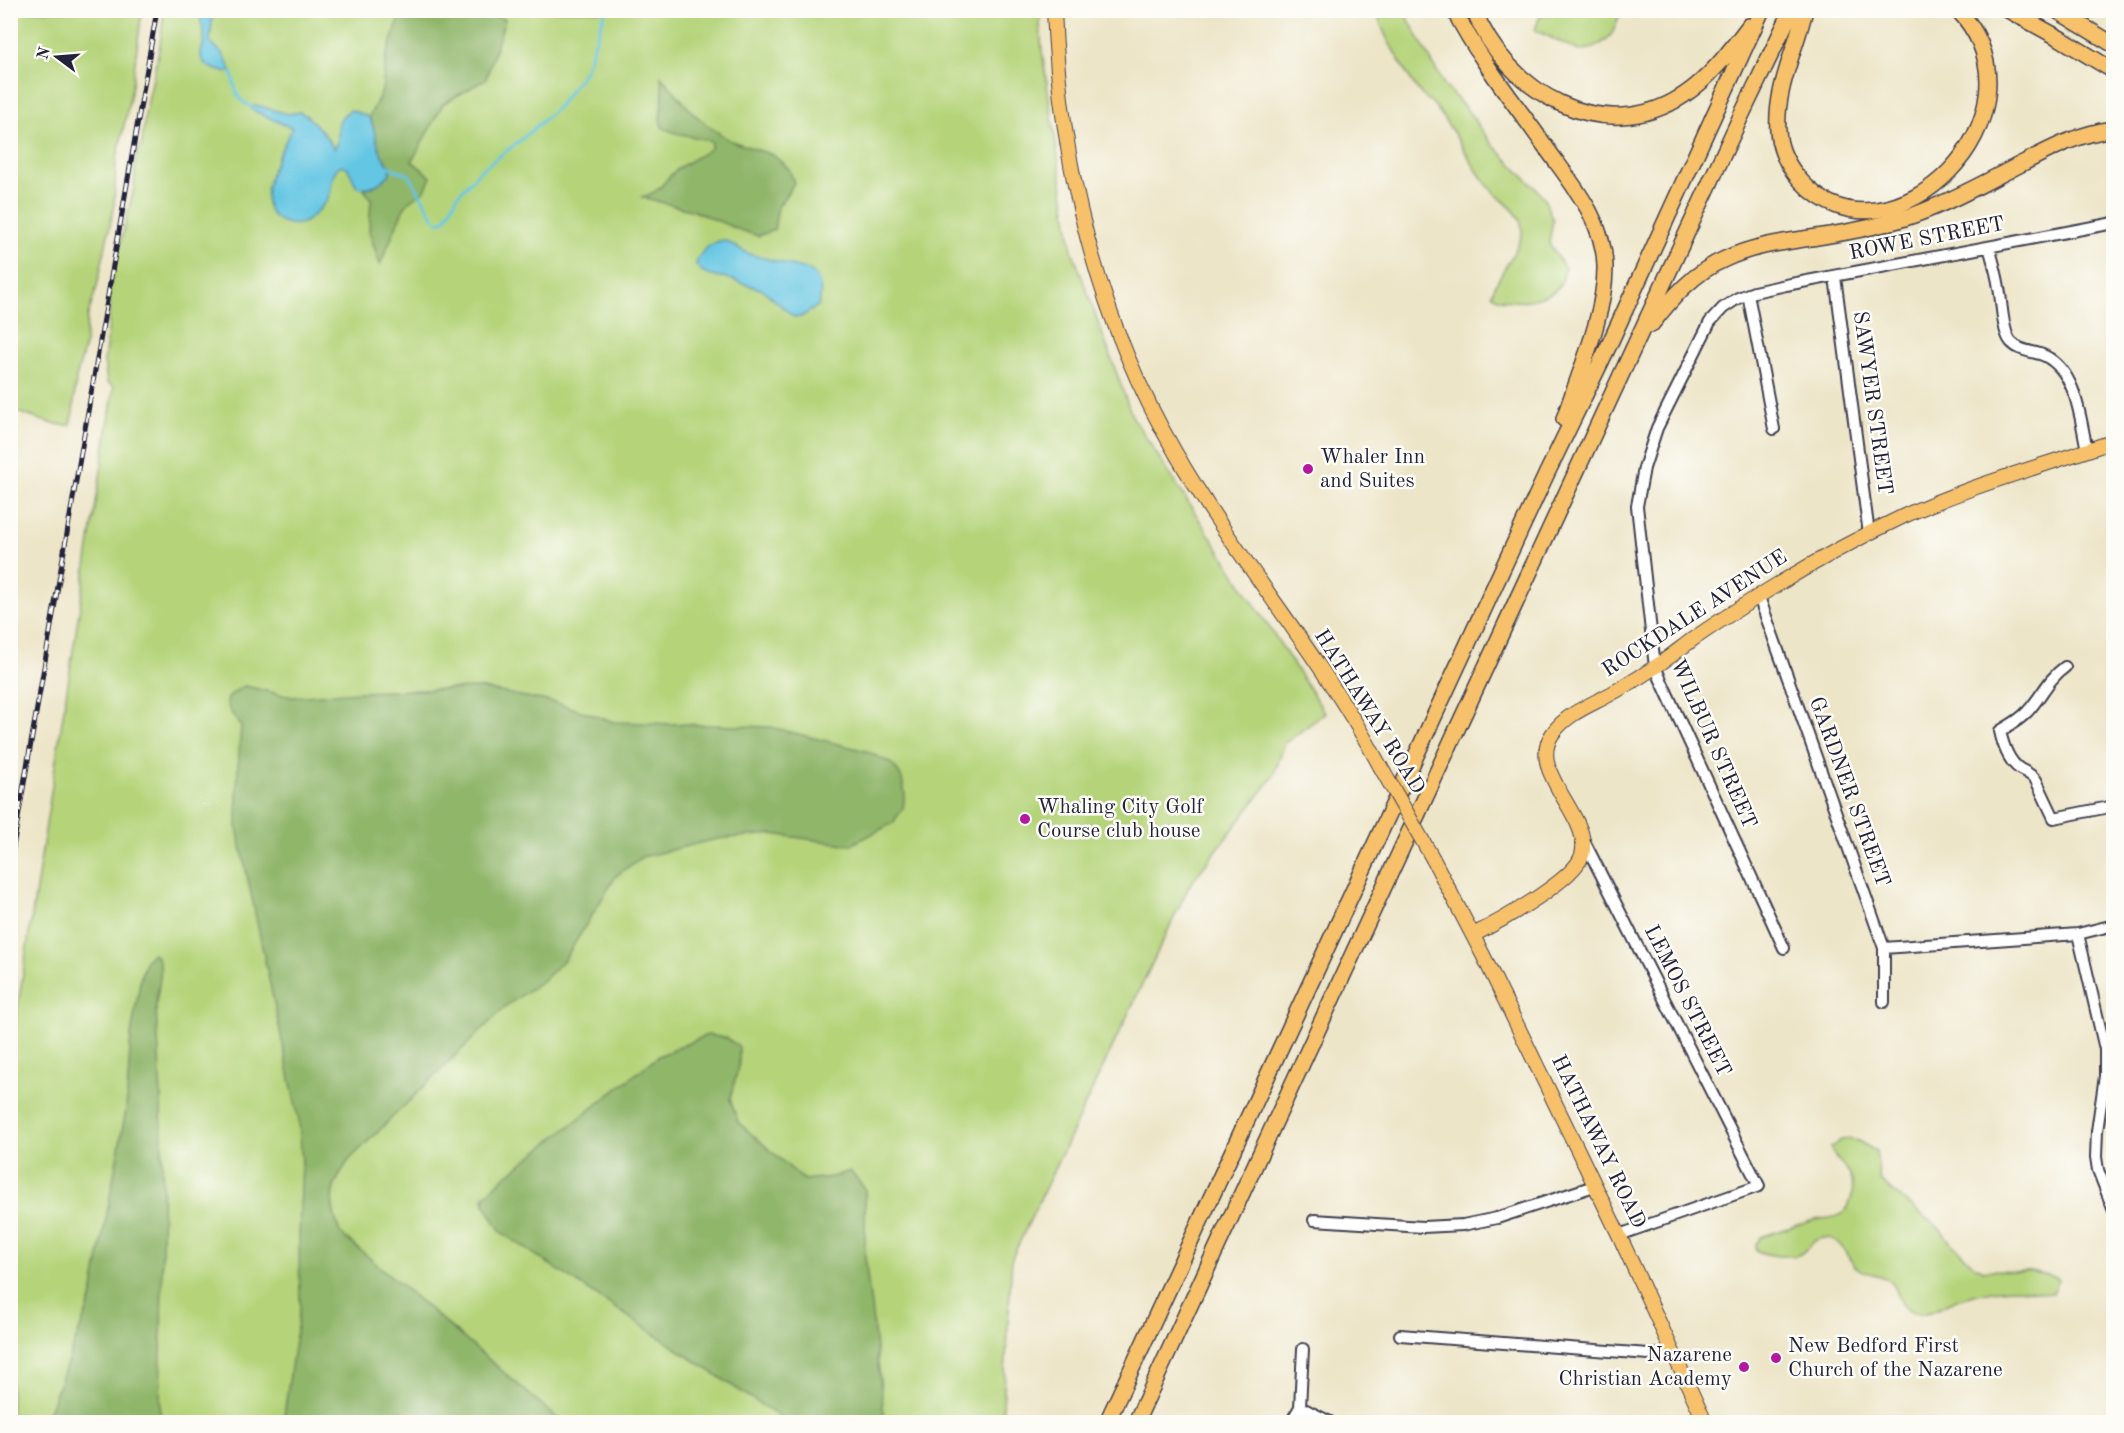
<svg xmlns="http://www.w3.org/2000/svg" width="2124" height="1433" viewBox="0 0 2124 1433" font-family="'Old Standard TT',serif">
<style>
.green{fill:#b5d47a;stroke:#6c7b5a;stroke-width:1.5}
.forest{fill:#90b66a;stroke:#596c52;stroke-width:1.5}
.water{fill:#64c6e3;stroke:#43748f;stroke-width:1.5}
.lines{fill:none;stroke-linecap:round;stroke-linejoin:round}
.stream{stroke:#64c6e3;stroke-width:3}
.minor-casing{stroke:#403f50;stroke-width:14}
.major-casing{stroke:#403f50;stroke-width:16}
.highway-casing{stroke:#403f50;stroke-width:18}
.minor{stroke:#fff;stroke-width:10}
.major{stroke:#f6c16b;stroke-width:14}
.highway{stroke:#f6c16b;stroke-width:15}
.rail-casing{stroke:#22223b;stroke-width:5}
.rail{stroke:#fdfcf7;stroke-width:3;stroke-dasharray:9;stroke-linecap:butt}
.major-bridge-casing{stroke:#403f50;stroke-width:16;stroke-linecap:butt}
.major-bridge{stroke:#f6c16b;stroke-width:14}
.poi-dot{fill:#b5179e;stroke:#fdfcf7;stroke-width:2}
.labels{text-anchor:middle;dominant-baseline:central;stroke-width:5;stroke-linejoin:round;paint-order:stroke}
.street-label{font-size:21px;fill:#22223b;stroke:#fdfcf7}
.poi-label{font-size:21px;fill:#22223b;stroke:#fdfcf7;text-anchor:start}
</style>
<rect width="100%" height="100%" fill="#fdfcf7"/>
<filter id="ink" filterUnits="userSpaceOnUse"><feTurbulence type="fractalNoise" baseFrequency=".0167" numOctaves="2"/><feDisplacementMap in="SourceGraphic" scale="12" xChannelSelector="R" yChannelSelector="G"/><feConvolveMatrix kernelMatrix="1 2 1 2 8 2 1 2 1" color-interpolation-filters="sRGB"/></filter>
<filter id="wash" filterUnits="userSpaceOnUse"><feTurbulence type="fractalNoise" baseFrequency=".008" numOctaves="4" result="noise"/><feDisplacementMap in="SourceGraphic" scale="24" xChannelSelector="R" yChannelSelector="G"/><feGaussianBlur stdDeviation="1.35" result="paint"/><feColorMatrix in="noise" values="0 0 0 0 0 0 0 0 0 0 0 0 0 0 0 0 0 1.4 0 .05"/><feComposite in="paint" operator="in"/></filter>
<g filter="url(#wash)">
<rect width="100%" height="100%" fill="#ede5c8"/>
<path class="green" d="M1553 10H1624V11L1620 14 1613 32 1607 40 1593 48 1579 51 1535 30 1539 18Z
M10 11H142L131 92 116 163 114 207 97 286 87 318 85 345 76 378 73 413 70 425C49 426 30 415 11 410Z
M164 11H1039L1042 51 1072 250 1132 416 1325 713 1285 743 1273 777 1189 886 1012 1258 1002 1422H11V1050L114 387 107 382 104 361 109 325 110 286 134 188 136 158 142 143 145 115 160 45Z
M1378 11H1404L1445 86 1467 110 1492 144 1543 196 1553 220 1549 243 1565 268C1564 275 1563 281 1559 286 1549 301 1504 307 1492 294 1497 275 1524 244 1522 229 1520 209 1500 201 1489 187 1474 170 1464 148 1451 129 1445 121 1440 111 1432 103 1429 100 1425 98 1422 95 1411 82 1376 25 1378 11Z
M1848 1139 1858 1141 1876 1151 1880 1181 1941 1230 1950 1242 1975 1266 1984 1270 2030 1271 2056 1277 2059 1280 2053 1294C2041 1293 2029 1289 2017 1289 1997 1288 1978 1293 1959 1299 1943 1304 1925 1321 1908 1310 1898 1303 1899 1291 1892 1283 1882 1272 1865 1276 1855 1266 1846 1257 1842 1239 1827 1238 1812 1237 1811 1248 1800 1254 1791 1259 1764 1255 1756 1250V1244L1761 1237C1779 1231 1797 1225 1815 1220 1824 1218 1835 1219 1843 1213 1851 1207 1855 1188 1851 1178 1847 1167 1833 1159 1831 1147L1841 1140Z"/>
<path class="forest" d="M469 10 505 19 486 79 443 104 412 161 431 177 425 190 410 200 403 210 380 265 369 231 371 199 363 188 373 187 389 175 391 167C373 149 379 136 369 117L382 91 386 56 402 11H418L421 16 424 17 435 11Z
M661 76 693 113 710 127 731 141 773 155 789 169 794 183 778 207 774 230 758 236 740 230 694 211 642 197C662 191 662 183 675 171 686 162 700 156 711 148V142C698 136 672 135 662 127L660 119 663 96Z
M245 686 292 697 360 692 479 688 557 703 614 722 770 727 866 751 891 763 897 770 902 779 905 794 903 808 893 823 851 845 772 834 716 839 642 857 616 876 565 959 542 981 506 1006 349 1160C329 1189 328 1199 340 1233L562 1422H283L300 1306 299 1236 302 1162 299 1121 237 828V782L241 726C227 707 217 699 245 686Z
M153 953C168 964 156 990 156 1005 156 1016 157 1027 158 1037 166 1165 161 1294 160 1422H45L91 1300 126 1110 131 1035 141 976 146 960Z
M707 1035 727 1038 739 1047V1065L730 1099 738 1122 804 1180 832 1177 850 1171 865 1189V1257L885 1422H787L501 1232 485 1205 484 1197 503 1178 659 1056Z"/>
<path class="water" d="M200 10 213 11 210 42 222 53 232 72C221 72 200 68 201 54 201 49 204 44 204 40 205 30 199 21 200 10Z
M255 105 288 114 300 112 307 116 323 132 334 149C345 135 329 122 351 110L369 117C379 136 374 150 391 167L389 175C380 184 369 190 357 187L347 167 341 165C329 173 334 188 328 198 324 205 315 214 309 219 303 225 291 226 283 222 246 206 281 152 292 128L252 110V107Z
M724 240 749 254 809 270C822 279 823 292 818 306L801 317H794L763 290 723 277 711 276 700 270 696 264C699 252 711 242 724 240Z"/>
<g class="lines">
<path class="stream" d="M232 72C236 90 234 100 254 108
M387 166 409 175 434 218 438 222 445 220 458 195 481 170 522 139 558 107 585 71 606 10"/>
</g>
</g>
<g filter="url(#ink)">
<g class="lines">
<g class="minor-casing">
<path id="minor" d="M1989 247C1993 261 1997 274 1999 288 2002 301 2002 332 2011 342 2020 352 2034 351 2045 356 2077 372 2080 419 2087 450
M1835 277 1869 534
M1748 294 1774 429
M1759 597 1884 948V1002
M2065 667C2048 679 2042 696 2028 711 2020 720 2010 725 2000 731 2003 745 2008 761 2020 769 2026 772 2031 774 2036 780L2054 818 2114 806
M1583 839 1759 1186 1619 1235
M2078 934 2105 1049V1076L2097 1131 2096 1157 2098 1170 2114 1211
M1784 948 1655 667 1637 506 1644 468 1657 428 1710 322 1723 308 1738 298 1754 292 1786 285 2114 223
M1884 948 2078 934 2114 925
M1314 1220 1423 1227 1463 1225 1497 1218 1594 1186
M1400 1335 1675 1356
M1300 1407 1330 1422
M1291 1422 1300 1407 1303 1349"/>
</g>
<g class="major-casing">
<path id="major" d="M1054 10C1060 164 1097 318 1175 452 1237 560 1321 655 1380 766
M1433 859 1483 955 1619 1235 1705 1422
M1473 935C1497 923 1575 880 1582 855 1593 816 1525 772 1553 733 1566 715 1586 707 1605 697 1622 688 1639 678 1655 667 1669 658 1682 647 1696 637 1762 592 1832 550 1904 516 1971 485 2044 466 2114 441"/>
</g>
<g class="highway-casing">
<path id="highway" d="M1454 10C1479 59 1513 101 1545 146 1570 182 1604 219 1605 266 1606 312 1579 374 1564 419
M1474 10C1506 92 1603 149 1684 95 1710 78 1730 51 1749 26
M1805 10C1796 49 1775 89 1778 130 1779 150 1789 168 1802 182 1889 277 2056 115 1958 10
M2008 10 2061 39 2114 71
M2056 10 2114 45
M1651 325C1671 299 1694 272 1725 259 1754 245 1786 242 1817 237 1850 232 1883 226 1914 215 1953 201 1989 180 2025 162 2054 147 2081 133 2114 129
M1107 1422 1546 475 1609 345 1762 10
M1136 1422 1741 116 1792 10"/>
</g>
<use href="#minor" class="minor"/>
<use href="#major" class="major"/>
<use href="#highway" class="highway"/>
<g class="rail-casing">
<path id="rail" d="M10 865 157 10"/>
</g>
<use href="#rail" class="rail"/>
<g class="major-bridge-casing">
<path id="major-bridge" d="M1380 766 1433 859"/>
</g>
<use href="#major-bridge" class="major-bridge"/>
</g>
</g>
<g class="poi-dot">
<circle cx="1308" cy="469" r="6"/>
<circle cx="1025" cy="819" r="6"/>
<circle cx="1776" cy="1358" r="6"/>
<circle cx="1744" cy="1367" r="6"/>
</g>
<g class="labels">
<g class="street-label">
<text transform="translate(1927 239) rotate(-11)">ROWE STREET</text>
<text transform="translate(1872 403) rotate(82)">SAWYER STREET</text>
<text transform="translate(1695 614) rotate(-33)">ROCKDALE AVENUE</text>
<text transform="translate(1369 712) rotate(58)">HATHAWAY ROAD</text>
<text transform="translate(1713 744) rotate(66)">WILBUR STREET</text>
<text transform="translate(1849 792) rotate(70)">GARDNER STREET</text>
<text transform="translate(1687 1001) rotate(63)">LEMOS STREET</text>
<text transform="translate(1598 1142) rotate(64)">HATHAWAY ROAD</text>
</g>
<g class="poi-label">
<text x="1320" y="457">Whaler Inn<tspan x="1320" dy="24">and Suites</tspan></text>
<text x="1037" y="807">Whaling City Golf<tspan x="1037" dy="24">Course club house</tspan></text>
<text x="1788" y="1346">New Bedford First<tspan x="1788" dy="24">Church of the Nazarene</tspan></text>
<text x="1732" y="1355" text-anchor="end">Nazarene<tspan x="1732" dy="24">Christian Academy</tspan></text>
</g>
</g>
<rect width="2124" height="1433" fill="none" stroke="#fdfcf7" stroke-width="36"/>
<g transform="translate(57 57) rotate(286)" stroke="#fdfcf7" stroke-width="4.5" paint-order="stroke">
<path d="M0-4.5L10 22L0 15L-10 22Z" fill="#22223b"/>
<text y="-9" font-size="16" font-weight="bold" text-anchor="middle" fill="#22223b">N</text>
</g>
</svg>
